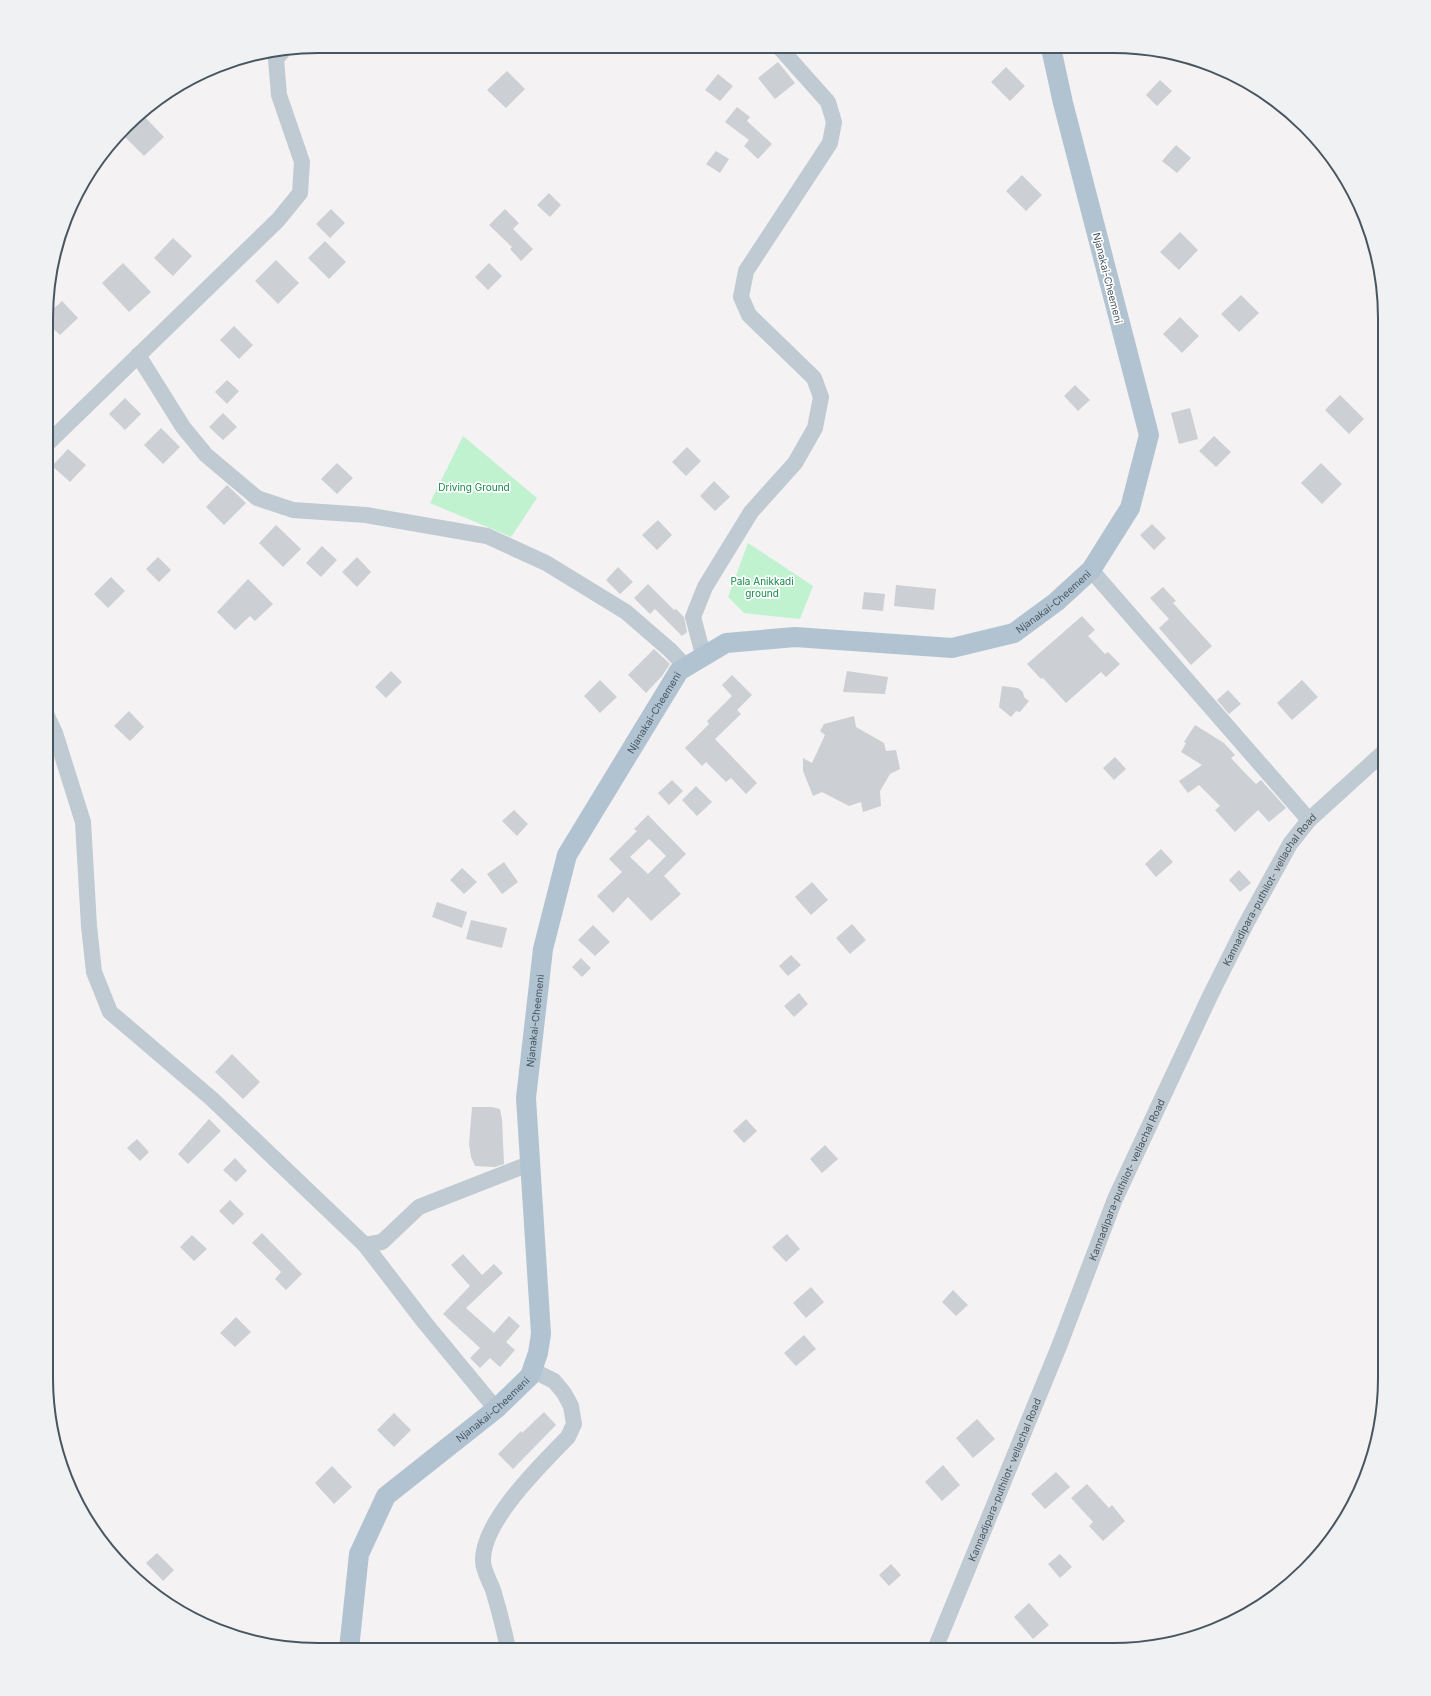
<svg xmlns="http://www.w3.org/2000/svg" width="1431" height="1696" viewBox="0 0 1431 1696" font-family="Inter,sans-serif">
<style>
.green{fill:#c0f2d0}
.building{fill:#cccfd4;fill-rule:evenodd}
.lines{fill:none;stroke-linecap:round;stroke-linejoin:round}
.minor{stroke:#bfcad2;stroke-width:16}
.major{stroke:#b1c3d1;stroke-width:20}
.labels{text-anchor:middle;dominant-baseline:central;stroke-width:3.5;stroke-linejoin:round;paint-order:stroke}
.street-label{font-size:10px;fill:#485661;stroke:#fff}
.park-label{font-size:10px;fill:#138847;stroke:#fff}
.rim{fill:none;stroke:#485661;stroke-width:2}
</style>
<rect width="100%" height="100%" fill="#f4f2f2"/>
<path class="green" d="M463 436 537 498 511 537 430 503Z
M748 543 813 586 800 619 744 613 728 597Z"/>
<path class="building" d="M778 62 795 83 775 99 758 78Z
M1006 67 1025 86 1010 101 991 82Z
M507 71 525 89 506 108 487 90Z
M718 74 733 86 720 101 705 90Z
M1160 80 1172 91 1157 106 1146 95Z
M737 107 750 117 747 121 772 144 758 159 744 146 749 140 725 122Z
M140 112 164 137 144 156 122 134Z
M1176 145 1191 158 1177 173 1162 161Z
M716 151 729 159 720 173 706 164Z
M1022 175 1042 195 1026 211 1006 191Z
M549 193 561 205 550 217 537 205Z
M331 209 345 223 330 238 316 224Z
M505 209 519 223 513 229 533 249 521 261 510 249 512 247 489 225Z
M1180 232 1198 250 1179 270 1160 252Z
M173 238 192 256 173 276 154 258Z
M325 241 346 262 329 279 308 258Z
M276 260 299 283 278 304 255 281Z
M123 263 151 292 129 312 102 283Z
M489 263 502 276 488 290 475 277Z
M1241 295 1259 313 1239 332 1221 314Z
M62 301 78 318 60 335 48 324V314Z
M1180 317 1199 336 1182 353 1163 334Z
M234 326 253 345 239 359 220 340Z
M227 380 239 391 227 404 215 392Z
M1075 385 1090 400 1078 411 1064 396Z
M1340 395 1364 419 1349 434 1325 410Z
M125 398 141 414 125 430 109 414Z
M1190 408 1198 439 1179 444 1171 413Z
M223 413 237 427 223 440 209 427Z
M161 428 180 447 163 464 144 445Z
M1214 436 1231 452 1216 467 1199 451Z
M687 447 701 461 686 476 672 462Z
M68 449 86 465 70 482 52 466Z
M337 463 353 478 337 494 321 479Z
M1321 463 1342 484 1322 504 1301 483Z
M714 481 730 497 715 511 700 496Z
M227 485 246 503 224 525 206 507Z
M658 520 672 535 657 550 642 535Z
M1152 524 1166 538 1154 550 1140 535Z
M276 525 301 549 283 567 259 543Z
M322 546 337 560 321 577 306 563Z
M158 557 171 570 159 582 146 569Z
M357 557 371 572 357 587 342 572Z
M618 567 633 582 620 594 606 580Z
M111 577 125 591 108 608 94 594Z
M248 579 273 604 255 621 250 616 235 630 217 612Z
M648 584 674 610 676 609 684 617 687 632 682 636 655 609 650 614 634 598Z
M896 585 936 589 934 610 894 606Z
M1163 587 1176 601 1173 603 1212 646 1191 665 1159 628 1169 619 1150 598Z
M864 592 885 594 883 611 862 609Z
M1082 616 1095 630 1088 636 1105 654 1108 652 1120 664 1106 677 1101 672 1066 703 1043 678 1041 679 1027 664Z
M654 649 670 664 662 676 646 693 628 675Z
M391 671 402 682 386 698 375 687Z
M847 671 888 677 885 694 843 692Z
M732 675 752 695 737 710 741 714 715 739 757 783 746 794 731 778 726 782 706 762 702 766 685 748 709 724 707 721 732 696 722 685Z
M600 680 617 697 600 713 584 696Z
M1302 680 1318 697 1292 720 1277 703Z
M1002 686 1018 688 1023 692 1024 697 1029 701 1020 712 1016 711 1011 717 999 707Z
M1228 690 1241 704 1229 714 1217 700Z
M129 711 144 727 130 741 114 726Z
M854 716 856 727 884 743 886 751 896 750 900 769 890 774 880 791 881 806 863 812 861 802 849 806 822 792 813 796 803 771V758L812 763 825 735 820 731 824 724Z
M1195 725 1224 743 1235 755 1231 758 1244 772 1256 784 1261 780 1286 808 1269 822 1258 810 1235 832 1215 810 1220 806 1199 785 1188 793 1179 781 1202 765 1181 752 1186 743 1184 742Z
M1115 757 1126 769 1114 780 1103 768Z
M672 780 683 791 669 805 658 793Z
M696 786 712 802 697 816 682 800Z
M514 810 528 824 517 836 502 821Z
M648 815 686 854 664 876 681 894 651 921 628 897 613 913 597 896 622 872 609 859 637 831 634 829ZM649 839 666 856 648 874 630 857Z
M1161 849 1173 862 1156 877 1145 864Z
M504 862 518 882 502 894 487 874Z
M462 868 477 882 464 894 450 880Z
M1239 870 1251 883 1240 892 1229 880Z
M812 882 828 900 811 915 795 897Z
M437 902 467 912 462 928 432 917Z
M471 920 507 928 502 948 466 939Z
M852 924 866 940 850 954 836 938Z
M593 925 610 942 595 956 578 940Z
M791 955 801 965 788 976 779 966Z
M581 958 591 968 582 977 572 967Z
M799 993 808 1004 794 1017 784 1006Z
M232 1054 260 1082 243 1099 215 1072Z
M472 1107H492L500 1109 502 1119 504 1164 495 1167 475 1166 471 1157 469 1144Z
M209 1119 221 1131 188 1164 178 1154Z
M746 1119 757 1131 744 1143 733 1131Z
M137 1139 149 1152 140 1161 127 1148Z
M825 1145 838 1159 822 1173 810 1159Z
M235 1158 247 1171 236 1182 223 1170Z
M230 1200 244 1214 233 1225 219 1211Z
M262 1233 302 1274 286 1290 275 1279 281 1272 252 1243Z
M787 1234 800 1249 786 1262 772 1247Z
M192 1235 207 1249 194 1261 180 1247Z
M463 1254 482 1275 494 1264 503 1273 466 1308 494 1333 509 1316 520 1326 506 1342 515 1350 500 1367 490 1358 480 1368 470 1358 480 1348 443 1314 470 1286 451 1265Z
M811 1287 824 1302 806 1318 793 1303Z
M953 1290 968 1305 956 1316 942 1302Z
M236 1317 251 1332 235 1347 220 1333Z
M804 1335 816 1349 796 1366 784 1353Z
M544 1412 556 1425 513 1469 498 1454 521 1431 522 1433Z
M394 1413 411 1430 394 1447 377 1430Z
M977 1419 995 1439 973 1458 956 1438Z
M943 1465 960 1485 942 1501 925 1482Z
M332 1466 352 1487 334 1504 315 1483Z
M1056 1472 1070 1487 1045 1509 1031 1494Z
M1087 1484 1109 1508 1112 1505 1125 1521 1103 1541 1089 1526 1093 1522 1071 1498Z
M157 1553 174 1570 163 1581 146 1563Z
M1060 1554 1072 1567 1060 1578 1048 1564Z
M891 1564 901 1575 889 1586 879 1575Z
M1029 1603 1049 1625 1033 1639 1014 1617Z"/>
<g class="lines">
<g class="minor">
<path d="M138 355 183 427 206 455 257 498 293 510 366 515 487 536 546 563 626 612 670 650 686 667"/>
<path d="M48 443 246 251 278 220 300 193 302 162 279 95 276 59 282 52"/>
<path d="M1091 570 1309 820"/>
<path d="M704 658 693 617 705 587 751 512 795 463 815 428 821 397 814 378 749 315 741 297 746 271 830 143 834 122 828 102 779 47"/>
<path d="M47 716 55 733 83 822 89 926 94 972 110 1012 212 1099 365 1245 382 1242 419 1207 529 1164"/>
<path d="M365 1245 425 1323 496 1409"/>
<path d="M508 1649C504 1629 499 1610 493 1590 490 1582 483 1570 483 1561 482 1521 542 1464 568 1437L574 1424 571 1406 564 1393 554 1381 532 1370"/>
<path id="s1" d="M935 1649 1060 1344 1115 1199 1210 996 1247 922 1290 844 1309 820 1385 751"/>
</g>
<path class="major" id="s2" d="M349 1649 359 1554 386 1496 496 1409 530 1376 538 1353 541 1334 526 1098 543 949 567 855 679 671 726 643 795 637 952 648 1014 633 1056 602 1091 570 1130 508 1149 435 1063 103 1051 48"/>
</g>
<g class="labels">
<g class="street-label">
<text transform="translate(1108 278) rotate(76)">Njanakai-Cheemeni</text>
<text stroke="none"><textPath href="#s2" startOffset="1485">Njanakai-Cheemeni</textPath></text>
<text stroke="none"><textPath href="#s2" startOffset="1041">Njanakai-Cheemeni</textPath></text>
<text stroke="none"><textPath href="#s1" startOffset="831">Kannadipara-puthilot- vellachal Road</textPath></text>
<text stroke="none"><textPath href="#s2" startOffset="705">Njanakai-Cheemeni</textPath></text>
<text stroke="none"><textPath href="#s1" startOffset="507">Kannadipara-puthilot- vellachal Road</textPath></text>
<text stroke="none"><textPath href="#s2" startOffset="297">Njanakai-Cheemeni</textPath></text>
<text stroke="none"><textPath href="#s1" startOffset="183">Kannadipara-puthilot- vellachal Road</textPath></text>
</g>
<g class="park-label">
<text x="474" y="487">Driving Ground</text>
<text x="762" y="581">Pala Anikkadi<tspan x="762" dy="12">ground</tspan></text>
</g>
</g>
<path d="M0 0H1431V1696H0ZM318 53H1113A265 265 0 0 1 1378 318V1378A265 265 0 0 1 1113 1643H318A265 265 0 0 1 53 1378V318A265 265 0 0 1 318 53Z" fill="#f0f1f2" fill-rule="evenodd"/>
<path class="rim" d="M318 53H1113A265 265 0 0 1 1378 318V1378A265 265 0 0 1 1113 1643H318A265 265 0 0 1 53 1378V318A265 265 0 0 1 318 53Z"/>
</svg>
